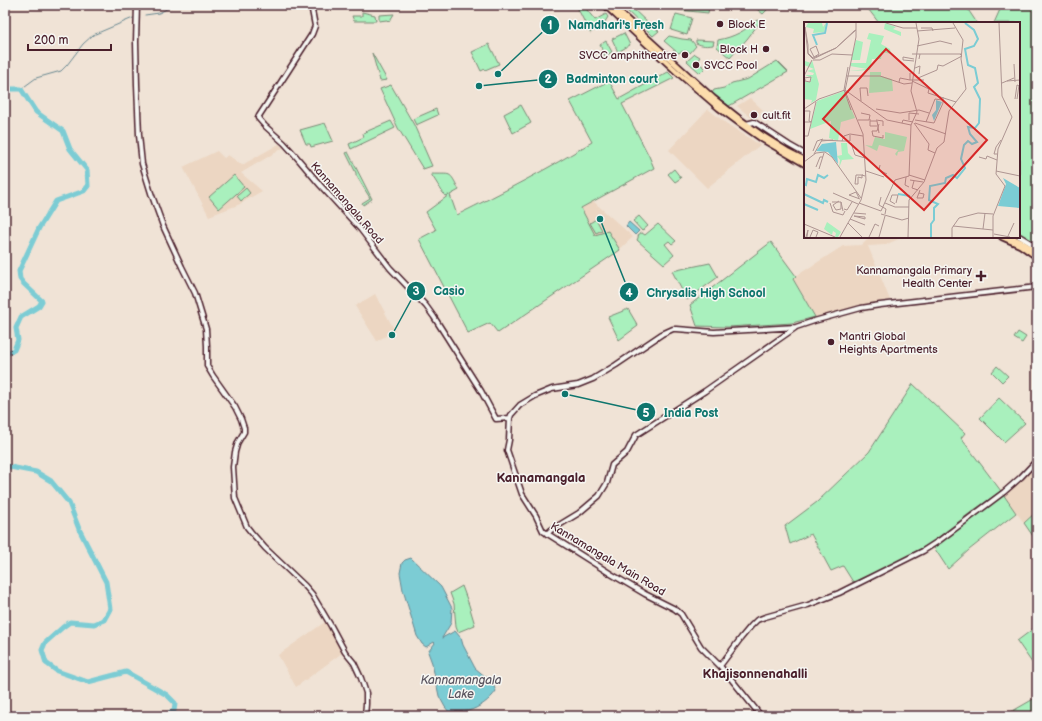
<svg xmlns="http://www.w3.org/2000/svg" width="1042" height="721" viewBox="0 0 1042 721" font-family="'Balsamiq Sans',sans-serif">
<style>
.built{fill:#ecd6c2}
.green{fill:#a9f0bd;stroke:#7a8874}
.water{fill:#7bccd4;stroke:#678790}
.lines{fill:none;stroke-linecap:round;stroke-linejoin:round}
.stream{stroke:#678790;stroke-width:1}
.river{stroke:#7bccd4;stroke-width:5}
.secondary-casing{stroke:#4a1f2b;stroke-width:7}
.primary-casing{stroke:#4a1f2b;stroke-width:8}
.secondary{stroke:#f6f6f2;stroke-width:4}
.primary{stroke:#fcdcac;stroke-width:4.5}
.poi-dot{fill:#4a1f2b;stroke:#f6f6f2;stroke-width:1.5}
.labels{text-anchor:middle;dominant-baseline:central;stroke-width:3;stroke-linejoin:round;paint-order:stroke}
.poi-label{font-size:11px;fill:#4a1f2b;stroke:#f6f6f2;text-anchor:start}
.street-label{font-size:11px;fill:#4a1f2b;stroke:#f6f6f2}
.water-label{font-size:12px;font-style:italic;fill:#59535e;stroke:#f6f6f2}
.quarter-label{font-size:13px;font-weight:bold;fill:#4a1f2b;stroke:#f6f6f2}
.inset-river{fill:none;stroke:#7bccd4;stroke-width:2}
.inset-road{fill:none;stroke:#ae9592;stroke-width:1}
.view{fill:#d62828;fill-opacity:0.15;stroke:#d62828;stroke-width:2}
.inset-edge{fill:none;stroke:#4a1f2b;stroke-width:2}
.leader{fill:none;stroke:#0f766e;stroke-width:1.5}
.callout-dot{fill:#0f766e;stroke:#f6f6f2;stroke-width:1.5}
.mark-label{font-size:12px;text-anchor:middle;font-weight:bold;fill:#fff}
.callout-label{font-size:12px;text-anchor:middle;font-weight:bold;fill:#0f766e;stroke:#f6f6f2;stroke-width:3;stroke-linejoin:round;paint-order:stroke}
</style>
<rect width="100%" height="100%" fill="#f0e3d6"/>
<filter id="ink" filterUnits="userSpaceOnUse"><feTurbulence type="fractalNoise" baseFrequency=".025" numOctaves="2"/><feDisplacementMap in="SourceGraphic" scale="8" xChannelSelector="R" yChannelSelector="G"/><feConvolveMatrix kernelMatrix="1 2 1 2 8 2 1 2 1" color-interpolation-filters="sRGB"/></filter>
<g filter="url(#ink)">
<path class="built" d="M750 98 763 110 754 120 737 106Z
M708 109 727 124 760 145 707 188 669 150Z
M279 144 283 148 241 173 262 191 238 205 209 216 183 167 217 151 224 158 228 155 242 165Z
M593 201 633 237 619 250 595 235 581 208Z
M870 237H903L885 245 868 246 890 300 815 317 793 278 843 246 862 245Z
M375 294 395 331 377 341 355 306Z
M1037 462V511L1024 523 1003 494Z
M325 622 342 653 296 687 278 655Z"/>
<path class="green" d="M576 5H583L595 20 606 14 608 17 603 25 590 33Z
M621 5H629L650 25 659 31 653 36Z
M670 5H706L709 7 708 13 678 10Z
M754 5H765L764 7 767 10 763 14 753 6Z
M865 5H965L977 23H879Z
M1002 5H1037V245L1019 234V23H994Z
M362 12 375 15 376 21H354L352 16H362Z
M394 14 389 22 387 20 379 21V15Z
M676 14 692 18 687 35 671 30Z
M757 20 760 22 747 39 730 58 717 47 718 40C734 37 745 31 757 20Z
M624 33 630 45 618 52 612 39Z
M669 36 682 39 691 40 696 46 690 53 685 51 678 53 664 41Z
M696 40 714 41 713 45C707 46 702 46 696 43Z
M606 41 612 52 605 56 600 45Z
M489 44 499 64 485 70V69L481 71 472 52Z
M372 53 387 80 380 81Z
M695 54 700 57 697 61 705 68 700 73 687 61Z
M777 61 788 72 729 106 712 93 714 90 724 88 732 83 748 79Z
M668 72 674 78 622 104 649 156 654 168 581 208 595 235 608 231 620 250 498 333 490 323 468 333 419 239 436 230 426 212 449 195 445 196 431 174C452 175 449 170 459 190L450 195 457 215C503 192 548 169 592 142L570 101 609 81 619 99Z
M391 85 414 125 432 166 423 169 398 128 380 89Z
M521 105 531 123 513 133 504 114Z
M436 109 438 115 416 125 413 119Z
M391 121 395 128 351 149 349 144 364 137 363 133Z
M325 123 333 141 311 147 310 144H306L300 130Z
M348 152 372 199 363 205 362 203 370 198 356 175V173L346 153Z
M674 169 681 178 675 182 668 174Z
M234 175 244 187 219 209 209 197Z
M246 188 250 193 241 201 237 196Z
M639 216 648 226 642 231 633 221Z
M596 219 602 230 596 233 590 223Z
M658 224 676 241 672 244 669 241 665 244 674 255 664 264 637 240 638 238C638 235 639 233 642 233L645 235Z
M771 242 796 276 793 279 815 317 792 323 728 327 697 326 690 305Z
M710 263 718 277 687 300 672 271Z
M628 309 638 326 619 340 608 317Z
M1018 332 1026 337 1022 343 1014 338Z
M997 366 1008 376 1002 382 992 372Z
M913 384 965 433 961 438 1001 491 974 510 928 545 882 569 853 582 843 566 831 571 811 534 790 544 785 526 817 502 869 452Z
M999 398 1025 423 1004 442 980 418Z
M1003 494 1016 513 969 550 948 569 933 546Z
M1037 511V542L1024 523Z
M462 586 469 605 475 625 458 632 456 627 454 604 450 593Z
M1037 626V670L1017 641Z
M1037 697V716H1004Z"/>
<path class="water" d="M629 222 639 231 635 235 626 226Z
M411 558 441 587 452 608 451 623 442 638 455 631 461 638 463 645 475 668 492 682 496 691C490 700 479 708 468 711 462 712 456 711 449 712L445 707 439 696 432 663 428 652 435 643 434 642 426 647 422 644 417 636 403 590 400 573 402 563 405 560Z"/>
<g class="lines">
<path class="stream" d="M145 15 159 13 174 5
M21 89 36 78 61 71 67 65 83 44 93 35 133 18"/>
<path class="river" d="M5 89H21L36 112 63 131 70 149 87 170 88 186 84 191 56 201 39 228 19 271 20 279 24 284 42 301 39 306 21 317 16 328 18 340 14 350 5 354
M5 466 36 472 51 481 69 503 79 529 106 582 110 609 104 620 94 624 70 622 63 627 45 643 42 650 46 663 57 671 88 682 126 672 167 695 175 703 174 711 163 716"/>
<g class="secondary-casing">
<path id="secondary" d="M137 5 136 42 137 85 139 135 142 164 151 193 163 226 182 267 195 293 206 329 207 346V366L213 376 235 407 241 419 244 428V432L238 442 235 452 233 467 235 498 247 527 251 532 265 548 305 586 312 594 331 626 345 652 354 663 361 678 366 693V704L365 716
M311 5 315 26 312 34 259 116 258 118 265 126 284 143 294 154 320 185 361 230 390 268 426 306 434 317 481 391 496 419 510 418
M746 124 754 122 789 145 805 154
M1019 236 1037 247
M547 534 551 530 579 513 599 496 607 483 612 465 627 452 636 435 705 391 795 328
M720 666 741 638 751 626 757 620 765 617 808 605 839 593 923 551 940 540 1004 492 1021 477 1037 460
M761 716 732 680 720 666 701 647 681 614 675 609 645 594 611 574 543 531 536 516 522 494 507 450 509 440 510 418 511 415 520 405 535 396 552 389 578 385 593 379 616 365 662 334 673 329H677L714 332 796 327 814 321 861 308 880 305 1037 287"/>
</g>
<g class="primary-casing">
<path id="primary" d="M605 5 677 72 719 108 742 125 762 139 805 164
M611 5 713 98 741 120 763 136 787 151 805 160
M1002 237 1020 245 1037 257
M1011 237 1021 242 1037 252"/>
</g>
<use href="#secondary" class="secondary"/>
<use href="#primary" class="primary"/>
</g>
</g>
<g class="poi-dot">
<circle cx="720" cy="24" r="4"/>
<circle cx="766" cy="49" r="4"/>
<circle cx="685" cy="55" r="4"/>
<circle cx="696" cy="65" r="4"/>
<circle cx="754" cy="115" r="4"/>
<path d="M979 270h4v4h4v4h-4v4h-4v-4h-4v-4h4z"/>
<circle cx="831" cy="342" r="4"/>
</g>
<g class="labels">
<g class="poi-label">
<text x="728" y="24">Block E</text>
<text x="758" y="49" text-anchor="end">Block H</text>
<text x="677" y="55" text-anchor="end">SVCC amphitheatre</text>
<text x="704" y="65">SVCC Pool</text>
<text x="762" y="115">cult.fit</text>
<text x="972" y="270" text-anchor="end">Kannamangala Primary<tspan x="972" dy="13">Health Center</tspan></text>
<text x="839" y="336">Mantri Global<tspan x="839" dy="13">Heights Apartments</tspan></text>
</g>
<g class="street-label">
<text transform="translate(347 203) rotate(49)">Kannamangala Road</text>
<text transform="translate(608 559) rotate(31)">Kannamangala Main Road</text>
</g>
<g class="water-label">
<text x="461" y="680">Kannamangala<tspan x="461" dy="14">Lake</tspan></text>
</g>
<g class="quarter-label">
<text x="541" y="478">Kannamangala</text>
<text x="755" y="674">Khajisonnenahalli</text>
</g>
</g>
<g transform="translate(804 22)">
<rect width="216" height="216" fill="#f0e3d6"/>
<path d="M4 1H18L19 5 22 1 20 10 9 11 10 7 2 5ZM81 1 92 5 89 7 97 10V14L80 7ZM65 11 80 14 77 22 86 27 87 32 78 30 77 37H68L66 48 45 49 63 47 46 44 47 41H62L67 18 63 17ZM52 18 59 20 56 38H47ZM8 38 15 62 12 78 7 81 8 78 0 77V59L6 60 7 56 10 57 1 53H9L10 51 3 49 10 47 0 43 1 39 7 41ZM66 50H77V54L88 57 89 69 65 71ZM40 69 51 96 37 100 34 119 25 116 27 99 6 107 13 79ZM81 110 103 115 100 129 94 130 93 134 91 132 94 128 75 123 73 129 61 123 68 124 71 115 81 117ZM37 121H43L44 131 50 137 38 138 35 146 36 138 33 134 38 133ZM23 200 37 210 34 215H31L32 211 29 209 28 213 20 207Z" fill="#a9f0bd"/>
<path d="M132 78 138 80 130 99 128 93 132 88ZM32 120 34 142 24 130 12 129 18 122ZM199 156 216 166V186L194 184 202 162Z" fill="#7bccd4"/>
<path class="inset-river" d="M13 23 9 13 21 11 23 1M0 162 2 163 3 157 12 160 14 153 20 156 24 153M0 172 19 181 20 178 24 180M94 172 106 174M0 182 14 188M127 215V202L130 198V186L134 182 125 178 126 164 141 161 142 156 149 153 153 156 161 146 157 137 160 123 164 119 168 122 173 120 166 112 164 105 171 106 175 101 176 77 170 65 174 61 171 46 164 43 161 27 170 24 174 17 170 8 161 1"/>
<path class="inset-road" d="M82 1 99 6H113M1 5 4 23V31L9 36 32 26 50 9 52 8 32 26 9 37 4 32ZM117 6H128L129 9M113 9 151 6M12 24 15 32 10 35 6 27ZM113 24 136 19 148 22M108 32H116L115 37M116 32H157M9 38H16L28 32 48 33M110 39 99 38V35L110 37M210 42 211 60M44 45 40 68 47 88M111 46 116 44 115 52M106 51V58H120M0 54 8 38M43 54H76L100 62 108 61M0 56 7 55 6 60 1 59V57M114 56 133 48 134 43 139 44 158 34 156 32M108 59 125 67 124 71 152 80M203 59 216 58M95 60 96 56 106 58M198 61 210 56M211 77 213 63 216 64M213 77 215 63M57 79 56 66H63L64 74M0 87 15 77 41 68 83 98 107 103M72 87 96 91 115 88 125 91M0 89H6L5 99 7 100H0M57 91 66 93 65 98M54 98H67M72 98 79 99V104M105 98V91L115 92M111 98 130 101 139 81V75M122 100 131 77 138 78M98 101 99 98 109 100M110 101 125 122 124 128 131 131M111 101 142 112M73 104H66V99H73L75 111M0 114H4L12 80M40 114 46 112 59 114M69 114 68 109H73L75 102M69 114 79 116V113M17 119 29 118M38 119H46V113M47 121 51 133 61 136M9 129 13 119 19 117M10 132 18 118 38 119 40 114M193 132H190L192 125 197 118M175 135 182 137 183 134 193 138M0 140 12 131 21 130 28 135 57 176M76 143 75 148 83 152M12 145 16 135H19M15 147 20 131M62 149 80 155M192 149 216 154M105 153 121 158M102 155 101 163 105 165M106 158 119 160M110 159 108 166 114 168M51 162H54V155L58 156V153L61 154M51 162 52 153H59M29 171 54 182M115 171 120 172 119 176H113L116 168M77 175 75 183 82 187 81 192M55 176 52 170 45 173 56 177M35 179 29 183 32 188 37 187V180M28 180H37L39 189M26 181 29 190 39 193 41 189M55 181 77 189 91 158 105 154 107 103 113 90 107 69 115 17 112 1M81 181 91 185H105M91 182 86 179 88 173H94L92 181M40 187 43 188 48 180M50 191 62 192M77 192 98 198 105 196M50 194 61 195V197ZM46 197 61 203M44 201 58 215M0 202 31 215M149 204 189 208M179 207 181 191M190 212 206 215M204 214 210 201M2 215 4 208 3 215M6 215 9 208 14 210 12 215M36 215 57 178 62 158 59 112 41 69 52 15V1M65 215 71 202 75 204M75 215 81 194M104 215 105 178 120 160 133 126 140 120 145 89 162 67 157 37 159 18 149 1M148 215V206L155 196 174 191 189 192M189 215V194L201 164 192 152 194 127 208 95 198 74 195 1"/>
<path class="view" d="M82 27 183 118 120 188 19 97Z"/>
<rect width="216" height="216" class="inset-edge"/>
</g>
<path class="leader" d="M498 74L550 25M479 86L548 79M392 335L416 291M600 219L629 292M565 394L646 412"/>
<g class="callout-dot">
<circle cx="498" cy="74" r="4"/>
<circle cx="479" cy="86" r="4"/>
<circle cx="392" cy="335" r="4"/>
<circle cx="600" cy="219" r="4"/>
<circle cx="565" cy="394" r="4"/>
<circle cx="550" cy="25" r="10"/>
<circle cx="548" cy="79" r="10"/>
<circle cx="416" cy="291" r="10"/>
<circle cx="629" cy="292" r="10"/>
<circle cx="646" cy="412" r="10"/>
</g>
<g class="mark-label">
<text x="550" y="29">1</text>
<text x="548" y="83">2</text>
<text x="416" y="295">3</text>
<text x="629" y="297">4</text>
<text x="646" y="417">5</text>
</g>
<g class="callout-label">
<text x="616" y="29">Namdhari's Fresh</text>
<text x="612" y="83">Badminton court</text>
<text x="449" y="295">Casio</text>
<text x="706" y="297">Chrysalis High School</text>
<text x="691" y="417">India Post</text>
</g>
<rect width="1042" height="721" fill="none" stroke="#f6f6f2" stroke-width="20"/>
<rect x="10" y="10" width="1022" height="701" fill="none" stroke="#4a1f2b" stroke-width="1.5" filter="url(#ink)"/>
<path d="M28 44v6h83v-6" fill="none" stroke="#4a1f2b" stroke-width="2"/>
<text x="34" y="44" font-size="12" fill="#4a1f2b" stroke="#f6f6f2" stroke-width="3" paint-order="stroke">200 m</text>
</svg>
